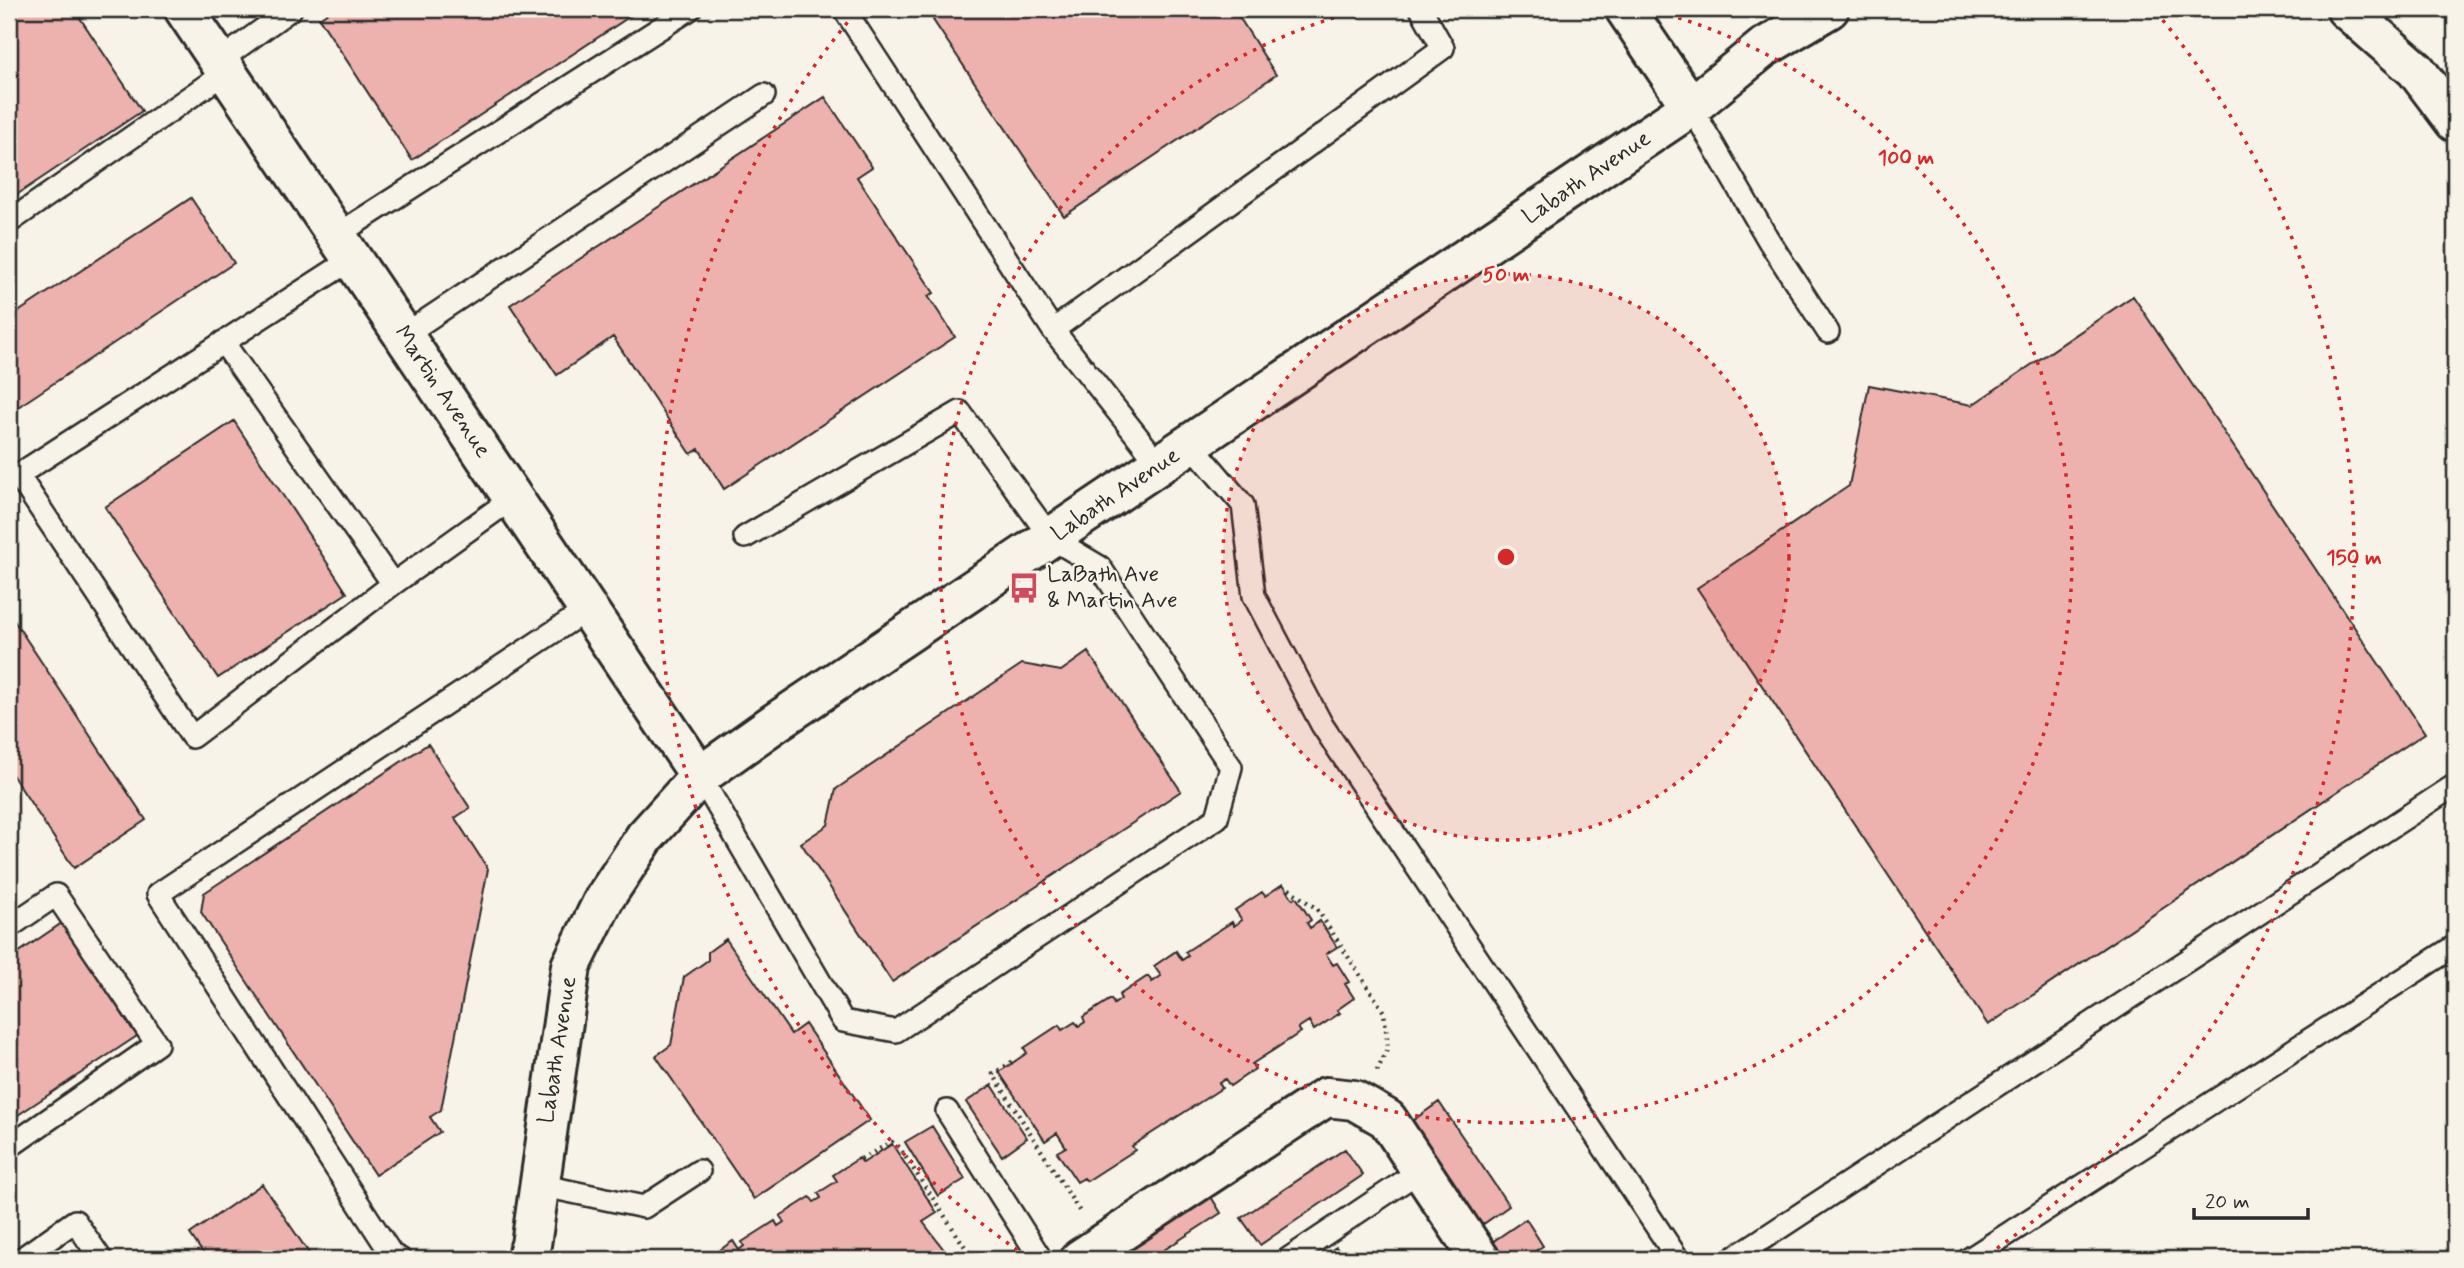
<svg xmlns="http://www.w3.org/2000/svg" width="2464" height="1268" viewBox="0 0 2464 1268" font-family="Mynerve,sans-serif">
<style>
.building{fill:#edb2ad;stroke:#2b2b2b;stroke-width:2}
.lines{fill:none;stroke-linecap:round;stroke-linejoin:round}
.service-casing{stroke:#2b2b2b;stroke-width:26}
.minor-casing{stroke:#2b2b2b;stroke-width:44}
.path{stroke:#2b2b2b;stroke-width:4.5;stroke-dasharray:2 5;stroke-linecap:butt}
.service{stroke:#f7f3e8;stroke-width:21}
.minor{stroke:#f7f3e8;stroke-width:38}
.ring{fill:none;stroke:#d62828;stroke-width:3.5;stroke-dasharray:3.5 7}
.labels{text-anchor:middle;dominant-baseline:central;stroke-width:5;stroke-linejoin:round;paint-order:stroke}
.street-label{font-size:23px;fill:#2b2b2b;stroke:#f7f3e8}
.poi-label{font-size:23px;fill:#2b2b2b;stroke:#f7f3e8;text-anchor:start}
.centre{fill:#d62828;stroke:#f7f3e8;stroke-width:3.5}
.ring-label{font-size:21px;text-anchor:middle;font-weight:bold;fill:#d62828;stroke:#f7f3e8;stroke-width:5;stroke-linejoin:round;paint-order:stroke}
</style>
<rect width="100%" height="100%" fill="#f7f3e8"/>
<filter id="ink" filterUnits="userSpaceOnUse"><feTurbulence type="fractalNoise" baseFrequency=".0143" numOctaves="2"/><feDisplacementMap in="SourceGraphic" scale="14" xChannelSelector="R" yChannelSelector="G"/><feConvolveMatrix kernelMatrix="1 2 1 2 8 2 1 2 1" color-interpolation-filters="sRGB"/></filter>
<g filter="url(#ink)">
<path class="building" d="M9 9H74L142 111 9 200Z
M333 9H641L412 160 319 18Z
M949 9H1234L1276 75 1064 216 933 20Z
M825 97 872 167 857 177 934 293 928 296 955 337 724 489 699 449 691 454 613 337 557 375 510 305Z
M191 198 234 263 9 413V318Z
M2133 296 2425 733 1988 1025 1697 588 1849 486 1869 385 1972 405Z
M234 421 347 593 218 678 105 507Z
M9 613 146 820 74 868 9 770Z
M1088 652 1181 791 892 982 801 843 828 825 836 789 1022 664 1061 671Z
M428 744 470 808 455 818 488 869 441 1110 430 1117 440 1132 375 1175 201 912 204 893Z
M1283 884 1293 899 1296 897 1311 920 1307 923 1310 928 1320 921 1337 947 1326 954 1333 965 1337 963 1349 982 1345 984 1354 998 1337 1010 1340 1013 1314 1030 1309 1021 1298 1028 1301 1032 1252 1064 1255 1069 1230 1086 1225 1079 1219 1083 1222 1088 1132 1146 1135 1150 1087 1181 1084 1178 1077 1182 1057 1152 1066 1147 1057 1133 1045 1141 999 1072 1027 1053 1024 1048 1059 1025 1062 1030 1075 1022 1079 1026 1085 1022 1083 1017 1111 999 1114 1004 1121 999 1119 995 1148 976 1152 982 1161 976 1154 966 1176 951 1182 960 1188 956 1185 952 1232 922 1234 926 1242 920 1235 910 1262 892 1265 896Z
M62 923 137 1036 9 1121V959Z
M726 939 791 1034 805 1024 870 1120 754 1199 656 1056 671 1045 684 977 708 960V952Z
M992 1085 1027 1138 1002 1156 966 1102Z
M1439 1102 1509 1206 1482 1225 1412 1121Z
M932 1126 965 1179 938 1196 905 1142Z
M892 1144 937 1213 923 1222 951 1259H707L733 1241 739 1250 744 1246 742 1242 775 1221 778 1226 784 1222 780 1216 810 1197 814 1202 821 1198 818 1193 837 1181 833 1175 859 1158 863 1163Z
M1345 1149 1363 1175 1260 1245 1241 1218Z
M262 1184 313 1259H207L190 1234Z
M1205 1187 1221 1213 1150 1259H1094Z
M1526 1219 1543 1246 1523 1259H1504L1492 1242Z
M1336 1247 1345 1259H1318Z"/>
<g class="lines">
<g class="service-casing">
<path id="service" d="M844 9 1053 330 1160 465
M219 61 291 9
M1691 107 1769 241 1828 332
M9 222 226 72
M337 235 690 9
M1053 330 1443 48 1421 9
M404 335 764 95
M223 342 393 584 192 737 18 475 352 259
M1191 444 1243 505 1254 596 1322 725 1678 1259
M393 584 513 498
M700 776 843 1021 896 1031 1217 818 1231 767 1100 567 1051 538 960 412 745 537
M9 927 56 895 157 1044 9 1147
M947 1111 1041 1259
M539 1185 644 1207 699 1171
M21 1259 75 1221 101 1259
M400 1259 392 1255 158 894 588 609
M1288 1259 1421 1170
M1732 1259 2455 785
M1969 1259 2455 946"/>
</g>
<g class="minor-casing">
<path id="minor" d="M184 9 700 776
M1625 9 1691 107
M2346 9 2416 70 2455 122
M526 1259 531 1245 571 966 604 899 645 837 700 776 776 722 1691 107 1763 48 1829 9
M1080 1259 1326 1097 1354 1100 1387 1119 1480 1259"/>
</g>
<path class="path" d="M1289 889 1317 909 1384 1012 1388 1047 1377 1071
M1012 1062 993 1074 1080 1212
M861 1159 892 1142 899 1147 973 1259"/>
<use href="#service" class="service"/>
<use href="#minor" class="minor"/>
</g>
</g>
<circle cx="1506" cy="557" r="283" fill="#d62828" fill-opacity=".12"/>
<g class="ring">
<circle cx="1506" cy="557" r="283"/>
<path d="M1648 9A566 566 0 1 1 1364 9"/>
<path d="M1026 1256A848 848 0 0 1 856 12M2156 12A848 848 0 0 1 1986 1256"/>
</g>
<defs>
<g id="bus-bare" transform="scale(2.415)"><path d="M-5-6H5V4H4V6H2V4H-2V6H-4V4H-5ZM-3.5-4V0h7V-4ZM-3.5 1.2v1.5H-2V1.2ZM2 1.2v1.5H3.5V1.2Z" fill="#d1495b" stroke="#f7f3e8" stroke-width="2.5" paint-order="stroke"/></g>
</defs>
<g fill-rule="evenodd">
<use href="#bus-bare" x="1024" y="588"/>
</g>
<g class="labels">
<g class="street-label">
<text transform="translate(1587 178) rotate(-34)">Labath Avenue</text>
<text transform="translate(442 392) rotate(56)">Martin Avenue</text>
<text transform="translate(1116 495) rotate(-34)">Labath Avenue</text>
<text transform="translate(558 1050) rotate(-81)">Labath Avenue</text>
</g>
<g class="poi-label">
<text x="1047" y="575">LaBath Ave<tspan x="1047" dy="26">&amp; Martin Ave</tspan></text>
</g>
</g>
<circle cx="1506" cy="557" r="10" class="centre"/>
<g class="ring-label">
<text x="1906" y="164">100 m</text>
<text x="1506" y="281">50 m</text>
<text x="2354" y="564">150 m</text>
</g>
<rect width="2464" height="1268" fill="none" stroke="#f7f3e8" stroke-width="35"/>
<rect x="18" y="18" width="2429" height="1233" fill="none" stroke="#2b2b2b" stroke-width="2.5" filter="url(#ink)"/>
<path d="M2194 1208v10h114v-10" fill="none" stroke="#2b2b2b" stroke-width="3.5"/>
<text x="2205" y="1208" font-size="21" fill="#2b2b2b" stroke="#f7f3e8" stroke-width="5" paint-order="stroke">20 m</text>
</svg>
